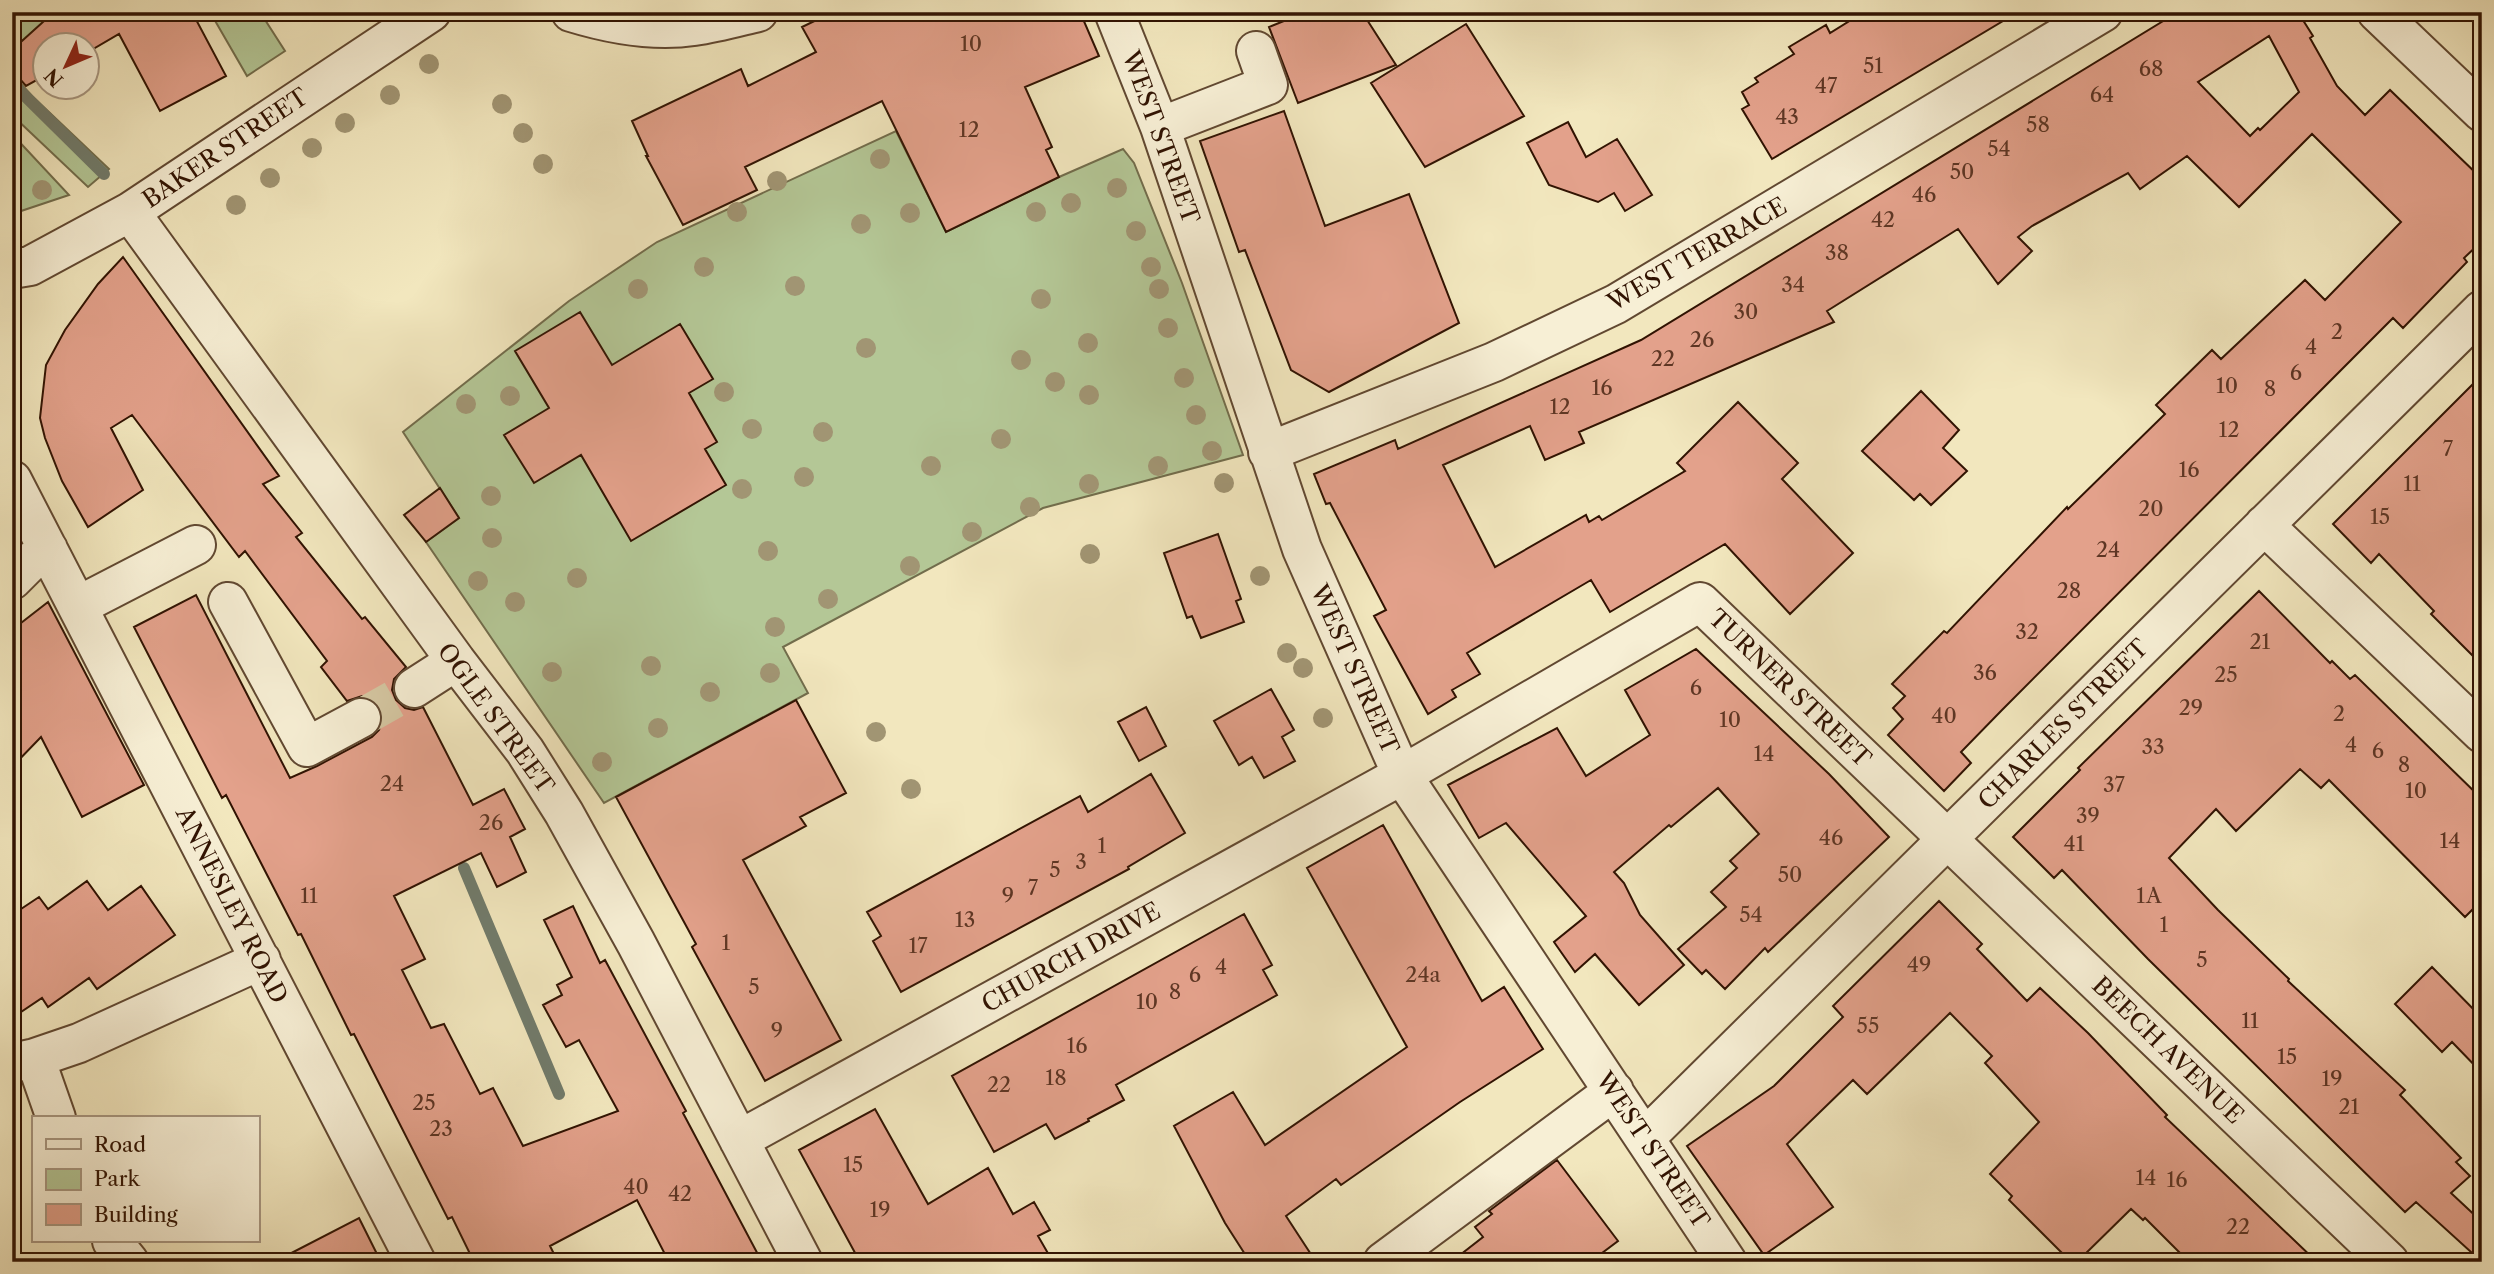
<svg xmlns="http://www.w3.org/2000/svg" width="2494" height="1274" viewBox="0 0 2494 1274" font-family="'Libre Caslon Text',serif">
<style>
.green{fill:#b4c796;stroke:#726d4c;stroke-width:2}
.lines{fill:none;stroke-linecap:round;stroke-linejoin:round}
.stream{stroke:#717b6b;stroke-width:12}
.building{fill:#e3a18b;stroke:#311302;stroke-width:2;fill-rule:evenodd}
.minor-tunnel{stroke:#d5c7a2;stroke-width:38;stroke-dasharray:38 19;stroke-linecap:butt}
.minor-casing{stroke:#614831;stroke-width:42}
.minor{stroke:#f7efd5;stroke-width:38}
.tree{fill:#a19573}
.labels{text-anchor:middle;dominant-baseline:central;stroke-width:6;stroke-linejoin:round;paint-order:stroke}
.number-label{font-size:21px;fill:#5e3624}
.street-label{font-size:24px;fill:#311302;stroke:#f7efd5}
</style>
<rect width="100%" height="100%" fill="#f2e7be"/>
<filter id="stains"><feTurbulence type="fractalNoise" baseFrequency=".00286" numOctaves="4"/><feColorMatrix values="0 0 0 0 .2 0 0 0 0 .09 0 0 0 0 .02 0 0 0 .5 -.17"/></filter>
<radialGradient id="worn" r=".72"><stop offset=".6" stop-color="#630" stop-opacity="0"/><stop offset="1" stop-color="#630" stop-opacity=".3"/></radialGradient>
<path class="green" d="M12 12H53L71 45 23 40 12 50Z
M210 12H260L285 51 247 76Z
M12 74 32 96 109 169 88 187 12 115Z
M896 131 946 232 1059 177 1123 149 1134 163 1182 283 1243 455 1043 508 783 647 808 693 604 803 426 542 459 518 403 432 569 301 657 242Z
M12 134 69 195 12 214Z"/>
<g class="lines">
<path class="stream" d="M12 83 104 174
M464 868 559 1094"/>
</g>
<path class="building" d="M54 12H192L226 76 160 111 119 34 88 52V46H46V75L26 86 12 70V50Z
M833 12H1080L1099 56 1025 87 1052 147 1046 150 1059 177 946 232 882 101 745 167 757 190 683 225 646 156H648L632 121 741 69 748 86 816 52 802 27Z
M1306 12H1362L1396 65 1298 103 1269 27Z
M1864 12H2018L1772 159 1742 109 1749 105 1742 92 1758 82 1755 78 1794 54 1789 47 1826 25 1830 33Z
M2178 12H2308L2301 17 2313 36 2310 38 2337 86 2365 115 2390 90 2482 179V241L2464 258 2467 262 2403 328 2393 318 2002 710 1961 752 1971 763 1944 791 1888 735 1903 719 1893 708 1905 696 1892 684 1944 631 1947 633 2067 507 2068 509 2165 414 2156 405 2212 350 2221 359 2305 280 2325 300 2401 222 2312 134 2239 207 2187 156 2140 189 2128 173 2032 226 2018 237 2032 251 1998 284 1958 229 1827 311 1834 322 1579 432 1584 443 1545 460 1530 426 1443 465 1495 567 1586 515 1589 522 1599 516 1602 520 1685 471 1677 463 1738 402 1798 463 1782 479 1853 553 1790 614 1725 544 1610 612 1591 580 1467 653 1480 674 1452 690 1456 697 1428 714 1374 616 1386 610 1330 503 1326 504 1314 474 1395 440 1398 449 1641 340ZM2269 36 2299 92 2260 130 2258 128 2250 136 2198 82Z
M1466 24 1524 116 1425 167 1371 83Z
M1284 111 1325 226 1409 194 1459 323 1329 392 1291 370 1245 250 1239 252 1200 141Z
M1568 122 1586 157 1617 139 1652 195 1625 211 1614 193 1598 202 1549 185 1527 143Z
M123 257 279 476 263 484 302 533 296 537 362 619 365 617 406 667 394 679 392 690 396 700 405 708 414 710 423 707 473 805 504 789 525 829 510 837 526 872 497 887 481 853 394 896 425 959 402 970 431 1028 444 1024 480 1094 493 1088 523 1146 618 1111 579 1040 566 1047 543 1005 562 995 557 985 572 977 544 920 573 906 600 963 605 960 686 1111 683 1113 762 1262H669L637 1200 550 1246 558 1262H474L452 1217 448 1219 354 1034 351 1035 301 934 298 935 226 795 222 798 134 627 196 595 290 778 317 766 372 737 379 730 383 719 381 708 373 700 362 696 347 701 321 667 327 661 245 551 239 557 132 415 111 428 143 490 88 527 62 481 45 438 40 418 46 365 65 330 98 284Z
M580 312 612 365 680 324 713 379 689 393 717 442 705 449 726 485 631 541 581 455 534 483 504 435 549 408 515 351Z
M2482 375V665L2431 614 2434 611 2379 554 2371 563 2333 524Z
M1921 391 1959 430 1943 448 1967 471 1931 505 1920 494 1914 500 1862 451Z
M440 488 459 518 426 542 404 515Z
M1218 534 1241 599 1236 601 1244 622 1201 638 1192 616 1187 618 1164 553Z
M2259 591 2330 663 2332 661 2350 679 2355 675 2482 799V900L2465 917 2329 780 2321 788 2300 769 2236 831 2216 809 2169 858 2218 910 2289 979 2288 981 2405 1090 2400 1095 2461 1158 2456 1162 2470 1176 2451 1193 2482 1222V1262L2416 1202 2405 1212 2148 959 2062 870 2054 878 2013 837 2080 770 2078 768Z
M48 602 144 785 82 817 41 737 12 767V630Z
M1696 649 1829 774 1889 837 1768 952 1765 948 1725 989 1706 970 1702 974 1678 949 1726 907 1711 892 1737 868 1730 861 1759 834 1718 788 1671 827 1669 825 1614 872 1624 883 1640 915 1684 965 1639 1005 1595 954 1575 972 1554 942 1586 916 1506 823 1479 838 1448 785 1557 728 1586 776 1650 735 1625 690Z
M1271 689 1294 730 1282 737 1295 761 1264 778 1252 757 1239 765 1214 721Z
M796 700 846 793 800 817 806 826 743 860 841 1040 765 1081 692 947 696 944 616 797Z
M1146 707 1166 746 1139 761 1118 722Z
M1151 774 1185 833 1128 867 1129 869 901 992 873 941 881 936 867 912 1080 796 1088 812Z
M1383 825 1482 1001 1504 987 1543 1049 1460 1102 1341 1185 1336 1179 1286 1216 1316 1262H1250L1225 1223 1174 1126 1233 1092 1265 1145 1407 1047 1307 868Z
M87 881 108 910 141 886 175 935 97 989 89 978 48 1007 42 998 12 1018V915L39 897 48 909Z
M1939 901 1982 944 1977 949 2027 1001 2040 988 2088 1033 2167 1115 2165 1117 2317 1262H2189L2145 1218 2143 1220 2131 1209 2077 1262H2071L2009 1200 2012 1196 1990 1174 2039 1122 1985 1063 1992 1056 1950 1013 1867 1094 1853 1080 1787 1144 1833 1207 1764 1255 1687 1146 1774 1086 1843 1017 1833 1006Z
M1244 914 1272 965 1263 970 1277 995 1116 1085 1124 1100 1088 1119 1089 1121 1055 1139 1046 1124 994 1152 952 1076Z
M2432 967 2482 1018V1073L2452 1042 2442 1052 2395 1004Z
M875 1109 928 1204 988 1168 1013 1214 1034 1202 1050 1230 1038 1236 1053 1262H860L799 1150Z
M1557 1160 1618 1241 1590 1262H1451L1483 1237 1475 1227 1492 1214 1489 1211Z
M359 1218 381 1262H274Z"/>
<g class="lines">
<path class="minor-tunnel" d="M361 718 414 688"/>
<g class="minor-casing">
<path id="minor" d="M571 12C610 24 653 32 694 26 716 23 737 17 758 12
M1114 12 1160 127 1302 549 1402 775 1727 1262
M2377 12 2482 112
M1160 127 1268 85 1256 51
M130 212 456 661 525 751 564 813 636 943 803 1262
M12 269 30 266 130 212 431 12
M1268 452 1494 362 1616 304 2103 12
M12 480 416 1262
M2264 525 2482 733
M12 580 28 564 48 549
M228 602 307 747 361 718
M78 606 196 545
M414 688 456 661
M35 1058 56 1118
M12 1063 35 1058 79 1043 261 960
M1645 1138 2482 310
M739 1140 1402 775 1700 602 2389 1262
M112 1241 129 1262
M1383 1262 1614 1091"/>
</g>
<use href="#minor" class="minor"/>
</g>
<g class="tree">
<circle cx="429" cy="64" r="10"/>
<circle cx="390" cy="95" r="10"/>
<circle cx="502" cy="104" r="10"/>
<circle cx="345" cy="123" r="10"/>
<circle cx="523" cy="133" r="10"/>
<circle cx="312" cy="148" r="10"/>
<circle cx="880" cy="159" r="10"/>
<circle cx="543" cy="164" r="10"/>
<circle cx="270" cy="178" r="10"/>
<circle cx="777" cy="181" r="10"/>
<circle cx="1117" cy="188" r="10"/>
<circle cx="42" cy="190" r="10"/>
<circle cx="1071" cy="203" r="10"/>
<circle cx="236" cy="205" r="10"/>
<circle cx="737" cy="212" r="10"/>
<circle cx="1036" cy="212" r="10"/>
<circle cx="910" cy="213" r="10"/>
<circle cx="861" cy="224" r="10"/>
<circle cx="1136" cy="231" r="10"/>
<circle cx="704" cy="267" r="10"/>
<circle cx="1151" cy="267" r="10"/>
<circle cx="795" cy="286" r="10"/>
<circle cx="638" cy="289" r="10"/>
<circle cx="1159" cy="289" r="10"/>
<circle cx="1041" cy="299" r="10"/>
<circle cx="1168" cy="328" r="10"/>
<circle cx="1088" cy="343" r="10"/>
<circle cx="866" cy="348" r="10"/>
<circle cx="1021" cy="360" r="10"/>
<circle cx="1184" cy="378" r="10"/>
<circle cx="1055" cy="382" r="10"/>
<circle cx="724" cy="392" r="10"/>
<circle cx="1089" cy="395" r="10"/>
<circle cx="510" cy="396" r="10"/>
<circle cx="466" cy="404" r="10"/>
<circle cx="1196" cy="415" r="10"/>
<circle cx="752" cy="429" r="10"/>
<circle cx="823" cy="432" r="10"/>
<circle cx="1001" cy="439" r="10"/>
<circle cx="1212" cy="451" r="10"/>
<circle cx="931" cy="466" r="10"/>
<circle cx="1158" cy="466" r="10"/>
<circle cx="804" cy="477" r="10"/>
<circle cx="1224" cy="483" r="10"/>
<circle cx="1089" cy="484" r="10"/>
<circle cx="742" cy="489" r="10"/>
<circle cx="491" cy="496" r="10"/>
<circle cx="1030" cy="507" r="10"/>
<circle cx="972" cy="532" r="10"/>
<circle cx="492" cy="538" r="10"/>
<circle cx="768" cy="551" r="10"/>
<circle cx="1090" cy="554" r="10"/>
<circle cx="910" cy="566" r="10"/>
<circle cx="1260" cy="576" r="10"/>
<circle cx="577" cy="578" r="10"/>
<circle cx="478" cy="581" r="10"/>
<circle cx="828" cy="599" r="10"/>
<circle cx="515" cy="602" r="10"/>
<circle cx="775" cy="627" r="10"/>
<circle cx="1287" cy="653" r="10"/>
<circle cx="651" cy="666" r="10"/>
<circle cx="1303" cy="668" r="10"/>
<circle cx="552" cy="672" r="10"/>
<circle cx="770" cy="673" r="10"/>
<circle cx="710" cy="692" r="10"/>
<circle cx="1323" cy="718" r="10"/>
<circle cx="658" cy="728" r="10"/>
<circle cx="876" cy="732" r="10"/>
<circle cx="602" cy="762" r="10"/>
<circle cx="911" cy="789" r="10"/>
</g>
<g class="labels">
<g class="number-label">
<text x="971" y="43">10</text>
<text x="1873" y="65">51</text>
<text x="2151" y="68">68</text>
<text x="1826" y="85">47</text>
<text x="2102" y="94">64</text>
<text x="1787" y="116">43</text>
<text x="2038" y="124">58</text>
<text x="969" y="129">12</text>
<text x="1999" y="148">54</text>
<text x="1962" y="171">50</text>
<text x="1924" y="194">46</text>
<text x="1883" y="219">42</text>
<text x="1837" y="252">38</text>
<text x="1793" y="284">34</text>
<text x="1746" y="311">30</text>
<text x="2337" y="331">2</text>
<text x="1702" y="339">26</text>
<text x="2311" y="346">4</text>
<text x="1663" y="358">22</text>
<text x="2296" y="372">6</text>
<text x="2227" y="385">10</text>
<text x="1602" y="387">16</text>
<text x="2270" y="388">8</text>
<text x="1560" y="406">12</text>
<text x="2229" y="429">12</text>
<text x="2448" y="448">7</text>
<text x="2189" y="469">16</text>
<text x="2412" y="483">11</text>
<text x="2151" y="508">20</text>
<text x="2380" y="516">15</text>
<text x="2108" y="549">24</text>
<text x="2069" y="590">28</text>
<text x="2027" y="631">32</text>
<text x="2260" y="641">21</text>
<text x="1985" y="672">36</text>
<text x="2226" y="674">25</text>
<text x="1696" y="687">6</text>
<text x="2191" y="707">29</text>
<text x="2339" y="713">2</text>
<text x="1944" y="715">40</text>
<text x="1730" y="719">10</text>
<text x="2351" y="744">4</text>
<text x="2153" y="746">33</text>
<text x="2378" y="750">6</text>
<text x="1764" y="753">14</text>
<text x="2404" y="764">8</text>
<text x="392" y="783">24</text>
<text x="2114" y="784">37</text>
<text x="2416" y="790">10</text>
<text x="2088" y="815">39</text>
<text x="491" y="822">26</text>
<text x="1831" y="837">46</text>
<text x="2450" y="840">14</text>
<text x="2074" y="843">41</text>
<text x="1102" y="845">1</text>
<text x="1081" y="861">3</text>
<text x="1055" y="869">5</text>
<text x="1790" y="874">50</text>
<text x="1033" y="887">7</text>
<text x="309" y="895">11</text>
<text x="1008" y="895">9</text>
<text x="2149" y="895">1A</text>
<text x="1751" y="914">54</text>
<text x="965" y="919">13</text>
<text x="2164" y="924">1</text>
<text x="726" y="942">1</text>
<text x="918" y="945">17</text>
<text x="2202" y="959">5</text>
<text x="1919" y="964">49</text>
<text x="1221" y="966">4</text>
<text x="1195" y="974">6</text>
<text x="1423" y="974">24a</text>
<text x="754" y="986">5</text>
<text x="1175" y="991">8</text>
<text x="1147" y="1001">10</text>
<text x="2250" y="1020">11</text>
<text x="1868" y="1025">55</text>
<text x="777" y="1030">9</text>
<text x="1077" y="1045">16</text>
<text x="2287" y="1056">15</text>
<text x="1056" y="1077">18</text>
<text x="2332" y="1078">19</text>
<text x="999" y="1084">22</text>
<text x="424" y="1102">25</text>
<text x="2349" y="1106">21</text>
<text x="441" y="1128">23</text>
<text x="853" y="1164">15</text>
<text x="2146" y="1177">14</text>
<text x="2177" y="1179">16</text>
<text x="636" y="1186">40</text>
<text x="680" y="1193">42</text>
<text x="880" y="1209">19</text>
<text x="2238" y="1226">22</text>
</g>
<g class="street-label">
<text transform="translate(1161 137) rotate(70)">WEST STREET</text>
<text transform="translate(225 148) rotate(-34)">BAKER STREET</text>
<text transform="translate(1697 254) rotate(-30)">WEST TERRACE</text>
<text transform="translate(1355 669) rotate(66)">WEST STREET</text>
<text transform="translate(1790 688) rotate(44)">TURNER STREET</text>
<text transform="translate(496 718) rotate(54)">OGLE STREET</text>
<text transform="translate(2063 724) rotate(-45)">CHARLES STREET</text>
<text transform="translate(232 905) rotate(63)">ANNESLEY ROAD</text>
<text transform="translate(1071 957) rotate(-29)">CHURCH DRIVE</text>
<text transform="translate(2168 1050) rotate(44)">BEECH AVENUE</text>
<text transform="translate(1653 1150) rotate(56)">WEST STREET</text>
</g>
</g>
<rect width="2494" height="1274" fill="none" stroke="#f2e7be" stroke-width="42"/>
<rect x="14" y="14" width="2466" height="1246" fill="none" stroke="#311302" stroke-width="3.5"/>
<rect x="21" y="21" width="2452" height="1232" fill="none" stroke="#311302" stroke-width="2"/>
<rect x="32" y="1116" width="228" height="126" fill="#f7efd5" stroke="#a89781" stroke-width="2"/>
<rect x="46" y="1139" width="35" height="10" fill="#f7efd5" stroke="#a89781" stroke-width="2"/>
<text x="94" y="1152" font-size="21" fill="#311302">Road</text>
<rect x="46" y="1169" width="35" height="21" fill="#b4c796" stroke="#a89781" stroke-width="2"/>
<text x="94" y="1186" font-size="21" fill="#311302">Park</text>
<rect x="46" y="1204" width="35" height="21" fill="#e3a18b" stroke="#a89781" stroke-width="2"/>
<text x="94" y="1222" font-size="21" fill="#311302">Building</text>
<g transform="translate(66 66) rotate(226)"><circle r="33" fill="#f7efd5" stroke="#a89781" stroke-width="2"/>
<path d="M0-5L12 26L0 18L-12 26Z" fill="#8f2418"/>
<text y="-10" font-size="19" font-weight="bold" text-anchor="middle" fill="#311302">N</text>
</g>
<rect width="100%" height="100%" filter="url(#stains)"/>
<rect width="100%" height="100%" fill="url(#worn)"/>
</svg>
